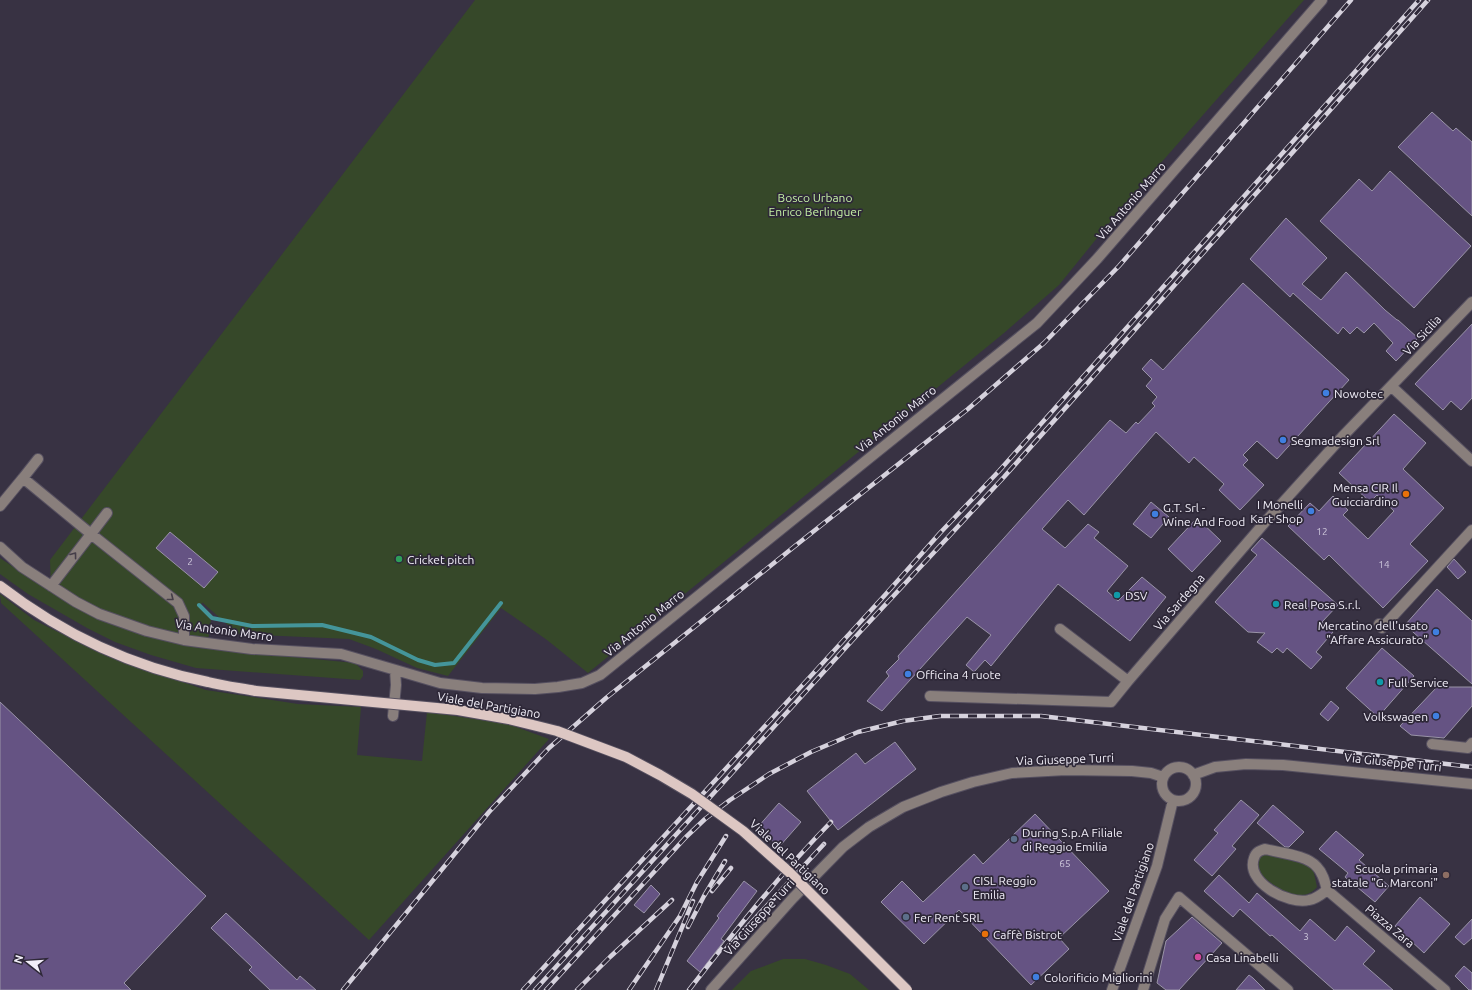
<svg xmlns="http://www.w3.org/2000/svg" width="1472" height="990" viewBox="0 0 1472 990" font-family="Ubuntu,sans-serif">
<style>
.green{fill:#364829}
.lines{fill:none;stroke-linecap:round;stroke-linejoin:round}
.stream{stroke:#44959a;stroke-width:4}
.building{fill:#655383;stroke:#9993a7}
.minor-casing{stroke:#565060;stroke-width:12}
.major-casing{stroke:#565060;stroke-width:12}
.minor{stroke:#897f7c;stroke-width:10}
.major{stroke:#ddc7c3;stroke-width:10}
.rail-casing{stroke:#d6d2dd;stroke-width:4.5}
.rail{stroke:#2e2838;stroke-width:3;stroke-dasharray:9;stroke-linecap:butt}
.major-bridge-casing{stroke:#565060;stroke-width:12;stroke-linecap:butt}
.major-bridge{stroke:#ddc7c3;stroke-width:10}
.oneway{stroke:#453e49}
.shop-dot{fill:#3f7fe0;stroke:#2e2838;stroke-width:1.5}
.food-dot{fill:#e8710a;stroke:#2e2838;stroke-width:1.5}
.leisure-dot{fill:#2e9e5b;stroke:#2e2838;stroke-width:1.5}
.culture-dot{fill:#0f9aa8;stroke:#2e2838;stroke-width:1.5}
.service-dot{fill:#5c6f8a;stroke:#2e2838;stroke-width:1.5}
.education-dot{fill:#8d6e63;stroke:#2e2838;stroke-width:1.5}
.hotel-dot{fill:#d1479c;stroke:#2e2838;stroke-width:1.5}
.labels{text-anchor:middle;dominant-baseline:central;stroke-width:3.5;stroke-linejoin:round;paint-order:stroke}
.number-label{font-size:10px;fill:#cec7db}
.park-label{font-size:12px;fill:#c4f0a4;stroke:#2e2838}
.street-label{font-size:12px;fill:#f1eef8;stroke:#2e2838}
.poi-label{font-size:12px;fill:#f1eef8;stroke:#2e2838;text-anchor:start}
</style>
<rect width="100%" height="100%" fill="#383243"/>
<path class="green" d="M475 0H1304L1123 206 1059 285 1004 333 588 673 547 640 501 608 448 676 417 668 376 649 349 639 238 634 203 603 204 602 199 605 211 620 208 640H184L99 614 51 586 50 560Z
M0 558 49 591 100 620 142 635 199 648 355 663 363 671V676L360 680 196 668 151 655 115 642 87 628 28 594 0 574Z
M0 594 34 620 106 656 206 690 298 704 361 707 357 755 422 761 427 712 508 724 549 739 369 940 1 603Z
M1266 854 1308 865 1313 869 1317 887C1300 907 1273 886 1258 872L1257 860 1262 855Z
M783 959H805L826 965 850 974 869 990H732L751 971Z"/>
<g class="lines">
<path class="stream" d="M199 605 212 618 252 626 322 625 371 637 418 660 435 665 454 663 501 603"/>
</g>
<path class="building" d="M1432 112 1453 131 1456 128 1472 142V216L1398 147Z
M1390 171 1471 246 1414 308 1320 221 1359 179 1372 191Z
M1286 218 1327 258 1302 284 1321 300 1346 272 1385 310 1397 320H1398L1418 338 1396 361 1386 351 1393 343 1374 323 1364 333 1357 327 1350 334 1343 327 1338 334 1293 293 1290 297 1250 259Z
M1243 283 1349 380 1277 459 1257 441 1243 455 1248 460 1243 465 1264 485 1240 510 1219 490 1224 484 1194 457 1189 463 1156 432 1084 515 1068 500 1042 529 1065 548 1088 524 1099 532 1094 538 1128 566 1107 591 1118 601 1142 577 1166 597 1130 641 1058 584 991 666 985 660 974 672 966 665 991 635 967 617 882 711 867 701 889 676 886 672 899 659 898 656 1110 420 1126 433 1136 422 1138 424 1155 406 1152 403 1157 397 1146 386 1152 379 1142 369 1151 359 1163 370Z
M1472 324V398L1461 410 1451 401 1443 410 1415 384Z
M1394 414 1426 443 1403 469 1444 508 1410 544 1428 561 1383 608 1329 555 1324 560 1288 526 1310 503 1319 511 1333 496 1348 510 1343 515 1368 539 1394 511 1377 495 1370 502 1339 473Z
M1151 502 1169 517 1151 538 1133 524Z
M1197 518 1221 541 1192 572 1168 549Z
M170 532 218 572 204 588 156 548Z
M1262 538 1338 605 1322 622 1333 632 1316 652 1322 657 1311 669 1287 648 1283 653 1277 648 1272 653 1257 642 1265 633 1248 632 1215 602 1257 555 1251 550Z
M1454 559 1466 572 1458 579 1447 567Z
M1437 589 1472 621V684L1405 625Z
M1382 648 1414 676 1378 717 1346 688Z
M1437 687H1472V706L1444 738 1411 735 1400 726Z
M1331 701 1339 708 1328 721 1320 714Z
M0 702 206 896 124 983 131 990H0Z
M895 742 916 769 838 830 807 791 856 753 865 764Z
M1241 800 1259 815 1232 846 1236 849 1212 876 1194 860 1218 833 1214 830Z
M779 803 801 822 779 847 757 828Z
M1273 805 1304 832 1289 847H1285L1257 823Z
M1035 814 1109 891 1059 938 1069 949 1031 985 959 910 924 944 881 902 902 881 923 902 974 854 983 864Z
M1336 831 1364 855 1359 860 1389 886 1375 902 1345 877 1348 873 1319 849Z
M1219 875 1249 903 1257 893 1300 931 1310 919 1335 941 1347 926 1375 951 1363 964 1393 990H1334L1272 935 1270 936 1240 909 1233 917 1204 891Z
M744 881 757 891 721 939 724 941 700 972 687 961 719 918 717 916Z
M651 885 660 894 644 913 634 905Z
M1420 897 1450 924 1424 953 1395 926Z
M226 913 297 980 300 976 316 990H270L249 970 252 967 211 928Z
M1192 917 1222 943 1179 990H1166L1157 983 1166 941Z
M1472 919V938L1464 945 1455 937Z
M1464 966 1472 973V990H1469L1455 976Z
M1249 975 1253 978 1265 990H1236Z"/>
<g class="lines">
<g class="minor-casing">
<path id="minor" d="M1392 387 1472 461
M23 478 38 459
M0 506 23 478 91 534 107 513
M0 547 22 567 76 602 99 614 147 631 184 640 252 649 341 654 440 683 482 688 535 689 558 687 582 683 600 675 1037 323 1097 259 1322 0
M51 586 91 534 178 603 184 616V640
M1379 624 1382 628 1472 530
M1060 629 1128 681
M930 696 1111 702 1128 681 1266 521 1342 437 1472 302
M393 716 396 685 395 670
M1432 744 1468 748 1472 743
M1162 784a17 17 0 1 1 34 0a17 17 0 1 1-34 0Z
M1193 775 1215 767 1246 764 1283 765 1472 784
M1327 890C1322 894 1316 899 1309 900 1288 905 1245 882 1254 858 1256 852 1259 851 1265 849 1280 853 1307 855 1317 867 1323 873 1325 882 1327 890L1445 990
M711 990 793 898 843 847 869 827 903 807 941 792 973 782 1012 773 1066 770 1132 771 1151 773 1163 777
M1112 990 1157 866 1173 800
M1143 990 1165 919 1179 897 1288 990"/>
</g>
<g class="major-casing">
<path id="major" d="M0 586C61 633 132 667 208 682 224 686 240 688 256 691"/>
</g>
<use href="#minor" class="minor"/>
<use href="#major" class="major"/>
<g class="rail-casing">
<path id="rail" d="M712 891 731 868
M688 927 704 896 725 861
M726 950 824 844
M343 990 489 812 549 748 606 698 795 546 968 409 1044 343 1119 266 1351 0
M523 990 885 595 940 533 999 471 1419 0
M535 990 859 633 1004 477 1428 0
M546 990 686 837 705 819 730 800 769 774 811 752 858 732 903 721 940 716H1041L1472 767
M577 990 610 957 672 900
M629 990 680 916 697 882 726 836
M656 990 693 901
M689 990C734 932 780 874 831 822"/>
</g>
<use href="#rail" class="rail"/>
<g class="major-bridge-casing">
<path id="major-bridge" d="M256 691 458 710 509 719 557 731 626 757 660 775 692 794 743 831 789 872 907 990"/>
</g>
<use href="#major-bridge" class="major-bridge"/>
</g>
<defs><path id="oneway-chevron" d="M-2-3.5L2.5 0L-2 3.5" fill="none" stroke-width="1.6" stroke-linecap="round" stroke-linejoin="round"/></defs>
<g class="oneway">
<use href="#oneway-chevron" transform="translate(74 555) rotate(-53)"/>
<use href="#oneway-chevron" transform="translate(171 598) rotate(38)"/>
</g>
<g class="shop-dot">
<circle cx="1326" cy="393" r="4"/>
<circle cx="1283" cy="440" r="4"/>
<circle cx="1311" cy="511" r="4"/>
<circle cx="1155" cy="514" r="4"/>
<circle cx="1436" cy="632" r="4"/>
<circle cx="908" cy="674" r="4"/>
<circle cx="1436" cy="716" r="4"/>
<circle cx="1036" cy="977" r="4"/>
</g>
<g class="food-dot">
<circle cx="1406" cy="494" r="4"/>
<circle cx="985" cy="934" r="4"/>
</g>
<circle class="leisure-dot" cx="399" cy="559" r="4"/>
<g class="culture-dot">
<circle cx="1117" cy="595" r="4"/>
<circle cx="1276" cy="604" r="4"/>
<circle cx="1380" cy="682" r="4"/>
</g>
<g class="service-dot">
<circle cx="1014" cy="839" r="4"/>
<circle cx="965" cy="887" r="4"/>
<circle cx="906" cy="917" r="4"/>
</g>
<circle class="education-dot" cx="1446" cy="875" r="4"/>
<circle class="hotel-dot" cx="1198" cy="957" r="4"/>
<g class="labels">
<g class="number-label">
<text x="1322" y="531">12</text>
<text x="190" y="561">2</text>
<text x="1384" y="564">14</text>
<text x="1065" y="863">65</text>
<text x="1306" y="936">3</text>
</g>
<g class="park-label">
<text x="815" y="197">Bosco Urbano<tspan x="815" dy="14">Enrico Berlinguer</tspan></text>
</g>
<g class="street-label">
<text transform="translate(1131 201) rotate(-49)">Via Antonio Marro</text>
<text transform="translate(1422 335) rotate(-47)">Via Sicilia</text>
<text transform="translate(896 419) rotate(-39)">Via Antonio Marro</text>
<text transform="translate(1179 602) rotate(-49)">Via Sardegna</text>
<text transform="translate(644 623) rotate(-39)">Via Antonio Marro</text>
<text transform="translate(224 630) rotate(8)">Via Antonio Marro</text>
<text transform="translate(489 705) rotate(10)">Viale del Partigiano</text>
<text transform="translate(1065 759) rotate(-2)">Via Giuseppe Turri</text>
<text transform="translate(1393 762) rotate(6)">Via Giuseppe Turri</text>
<text transform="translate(790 857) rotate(43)">Viale del Partigiano</text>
<text transform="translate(1133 892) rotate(-71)">Viale del Partigiano</text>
<text transform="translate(759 917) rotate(-48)">Via Giuseppe Turri</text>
<text transform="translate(1390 926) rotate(40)">Piazza Zara</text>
</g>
<g class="poi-label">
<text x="1334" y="393">Nowotec</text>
<text x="1291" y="440">Segmadesign Srl</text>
<text x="1398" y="487" text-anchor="end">Mensa CIR Il<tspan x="1398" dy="14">Guicciardino</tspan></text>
<text x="1303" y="504" text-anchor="end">I Monelli<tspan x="1303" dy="14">Kart Shop</tspan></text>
<text x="1163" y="507">G.T. Srl -<tspan x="1163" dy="14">Wine And Food</tspan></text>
<text x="407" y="559">Cricket pitch</text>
<text x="1125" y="595">DSV</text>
<text x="1284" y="604">Real Posa S.r.l.</text>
<text x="1428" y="625" text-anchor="end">Mercatino dell'usato<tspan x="1428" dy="14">"Affare Assicurato"</tspan></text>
<text x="916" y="674">Officina 4 ruote</text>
<text x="1388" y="682">Full Service</text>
<text x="1428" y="716" text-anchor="end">Volkswagen</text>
<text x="1022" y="832">During S.p.A Filiale<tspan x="1022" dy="14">di Reggio Emilia</tspan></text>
<text x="1438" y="868" text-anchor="end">Scuola primaria<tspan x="1438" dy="14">statale "G. Marconi"</tspan></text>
<text x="973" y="880">CISL Reggio<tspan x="973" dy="14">Emilia</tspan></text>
<text x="914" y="917">Fer Rent SRL</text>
<text x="993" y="934">Caffè Bistrot</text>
<text x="1206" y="957">Casa Linabelli</text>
<text x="1044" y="977">Colorificio Migliorini</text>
</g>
</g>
<g transform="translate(28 962) rotate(287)" stroke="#2e2838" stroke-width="3" paint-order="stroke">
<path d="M0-3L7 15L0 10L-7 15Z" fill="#f1eef8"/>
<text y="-6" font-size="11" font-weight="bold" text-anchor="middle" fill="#f1eef8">N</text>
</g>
</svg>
